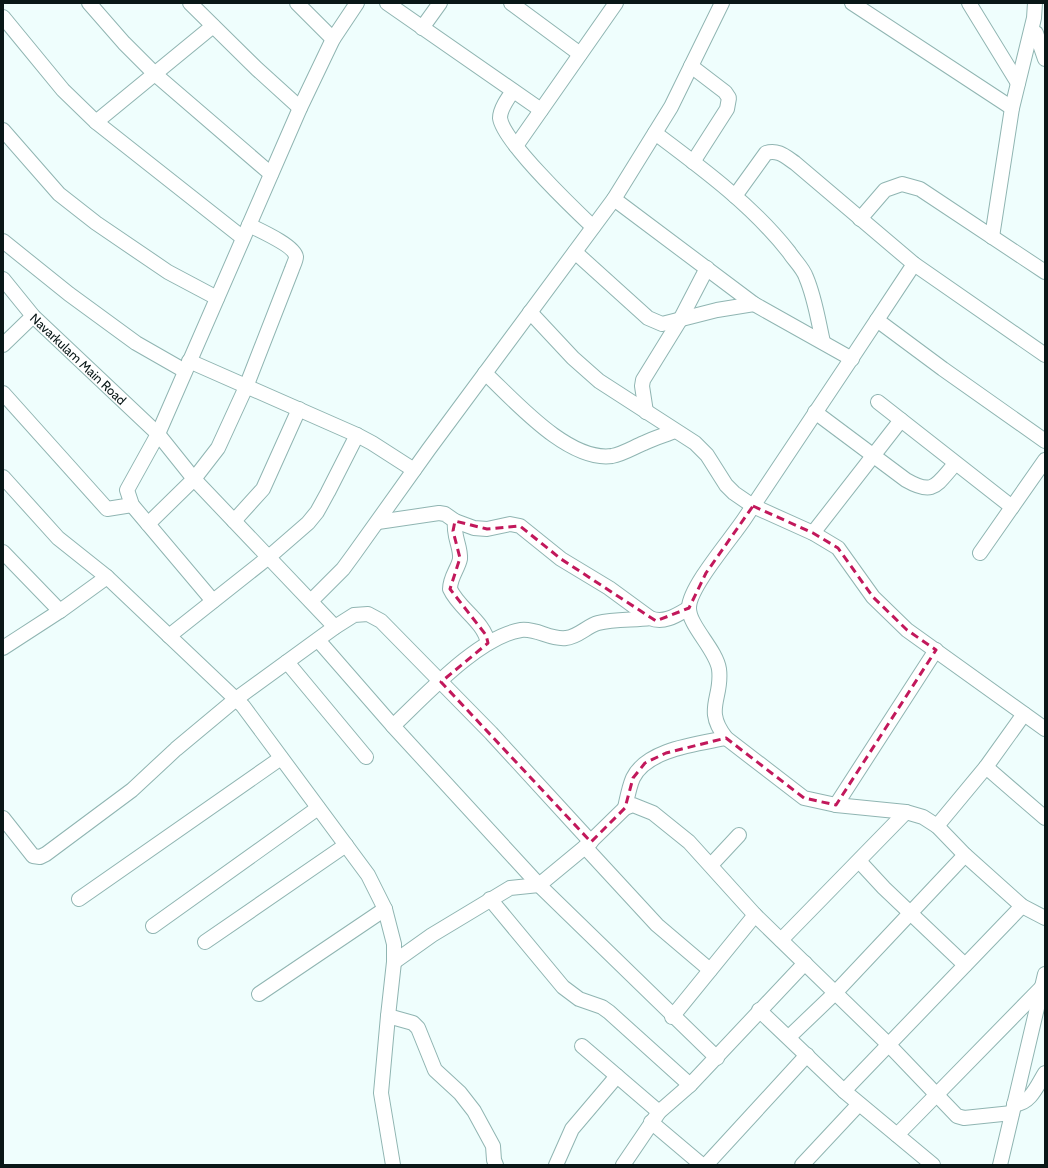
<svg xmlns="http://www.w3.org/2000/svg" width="1048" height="1168" viewBox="0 0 1048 1168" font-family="Cabin,sans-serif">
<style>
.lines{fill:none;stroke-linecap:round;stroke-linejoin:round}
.minor-casing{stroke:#90b5b2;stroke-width:16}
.minor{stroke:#fff;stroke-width:14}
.marked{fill:none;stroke:#c2185b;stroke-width:3;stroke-dasharray:8 5;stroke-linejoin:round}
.labels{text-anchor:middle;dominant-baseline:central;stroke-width:3;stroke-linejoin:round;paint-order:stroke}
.street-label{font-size:13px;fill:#091717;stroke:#fff}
</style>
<rect width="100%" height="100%" fill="#effefd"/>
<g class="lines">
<g class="minor-casing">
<g id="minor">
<path d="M89 3 124 43 156 75 271 174"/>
<path d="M190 3 257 69 300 108"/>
<path d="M297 3 333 39"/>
<path d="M387 3 541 110"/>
<path d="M511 3 580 54"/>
<path d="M852 3 1012 108"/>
<path d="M969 3 1018 83"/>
<path d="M3 17 63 90 96 122 243 238"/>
<path d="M422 28 440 3"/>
<path d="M1036 33 1045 59"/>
<path d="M691 66 725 92 729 98 727 109 693 162"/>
<path d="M513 91C508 98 500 109 500 118 503 141 574 209 593 227"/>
<path d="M96 122 213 26"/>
<path d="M3 130 59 194 96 223 168 272 217 298"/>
<path d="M655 133C703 169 752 205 789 252 794 260 803 268 806 277 815 298 818 320 823 342"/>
<path d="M516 146 616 3"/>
<path d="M735 196 766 153C778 149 786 157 795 163L914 264 1045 355"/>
<path d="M614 199 754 304 852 359"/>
<path d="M860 219 885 190 902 184 920 189 1045 272"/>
<path d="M992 237 1012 108 1034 18 1035 3"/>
<path d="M3 241 69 294 136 343 185 371"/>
<path d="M575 252 648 318 662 324 717 310 754 304"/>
<path d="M914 264C858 349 802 433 745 518 732 538 690 586 689 607 688 625 716 649 719 669 723 698 703 709 726 738L804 798 836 805 906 812 923 817 937 826 965 855 1022 906 1045 918"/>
<path id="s1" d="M3 279 33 316 158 434 194 479 335 627"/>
<path d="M530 312 573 358 599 381 695 443 707 455 726 485 734 493 753 506 813 533 838 548 873 597 907 630 1045 729"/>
<path d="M877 320 943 369 1045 441"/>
<path d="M3 345 33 316"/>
<path d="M189 361 357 435 372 443 414 470"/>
<path d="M485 373C515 401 568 462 612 456 623 454 634 447 644 443 654 438 665 435 675 431"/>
<path d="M3 393 107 509 132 505"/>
<path d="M878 402 1012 507"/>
<path d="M646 412 642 386 643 380 680 320 707 268"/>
<path d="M815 412 906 480C934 496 936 485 955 464"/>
<path d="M3 477 58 538 107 577 243 706 368 875 385 909 394 944V962L388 1016 381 1093 393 1165"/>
<path d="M234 521 263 489 299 409"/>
<path d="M455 521C453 537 461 546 460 559 458 569 450 577 450 589 459 609 484 621 488 643"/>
<path d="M378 522 439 513 445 514 455 521 474 528 487 529 510 524 520 526 561 559 609 588 650 618C664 624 677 615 689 608"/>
<path d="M148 524 194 479 218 448 246 387 292 269C293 266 296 260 296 257 295 246 259 230 249 225"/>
<path d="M813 533 901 420"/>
<path d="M3 552 60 611"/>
<path d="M980 553 1045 460"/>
<path d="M213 601 132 505 127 490 158 434 300 108 333 39 357 3"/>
<path d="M311 601 343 569 354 554 429 449 614 199 671 107 722 3"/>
<path d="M169 636 270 556 308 523 317 512 328 492 357 435"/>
<path d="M318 640 393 726 539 885 717 1058"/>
<path d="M3 648 60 611 107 577"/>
<path d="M287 662 366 757"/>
<path d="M393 726C425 696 478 637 521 630 537 628 550 640 566 638 578 637 587 626 598 623 613 619 635 620 650 618"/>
<path d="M986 767 1045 818"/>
<path d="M836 805 936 650"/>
<path d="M625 808C627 799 629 787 633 778 647 749 698 744 726 738"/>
<path d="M3 818 33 856 40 857 46 854 132 790 176 749 236 699 335 627 354 615 368 614 381 621 491 733 591 842"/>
<path d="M937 826 986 767 1024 714"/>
<path d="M585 847 657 925 710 970"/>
<path d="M859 861 884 888 965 965"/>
<path d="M711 865 739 835"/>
<path d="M79 899 281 758"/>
<path d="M490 899 563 987 579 999 602 1007 609 1012 690 1085"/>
<path d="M153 926 318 808"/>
<path d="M781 940 906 812"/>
<path d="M205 942 346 845"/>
<path d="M394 962 432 935 510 888 539 885 585 847 625 808 633 805 653 813 689 842 755 915 888 1044 957 1116 964 1118 1012 1113"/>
<path d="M259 994 385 909"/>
<path d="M759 1010 844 1091 933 1165"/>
<path d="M388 1016 413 1023 418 1028 435 1070 460 1093 474 1111 493 1146 494 1160 496 1165"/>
<path d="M672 1017 755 915"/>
<path d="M789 1037 835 993 965 855"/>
<path d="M582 1046 659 1112"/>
<path d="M844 1091 1022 906"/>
<path d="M1014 1104C1030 1105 1038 1084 1045 1073"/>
<path d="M651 1122 702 1165"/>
<path d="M897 1135 1042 987"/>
<path d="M556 1165 572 1129 617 1076"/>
<path d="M623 1165 659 1112 690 1085 805 963"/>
<path d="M706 1165 807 1055"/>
<path d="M802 1165 859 1104"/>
<path d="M1000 1165 1045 974"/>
</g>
</g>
<use href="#minor" class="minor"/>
</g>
<path class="marked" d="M753 506 813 533 838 548 873 597 907 630 936 650 836 805 804 798 726 738 666 753 645 763 633 778 625 808 591 842 441 682 488 643 486 635 450 589 460 558 453 531 455 521 487 529 520 526 561 559 656 621 689 608 706 573Z"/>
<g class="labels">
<g class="street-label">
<text stroke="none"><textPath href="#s1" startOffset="110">Navarkulam Main Road</textPath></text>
</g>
</g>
<rect width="1048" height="1168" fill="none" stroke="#091717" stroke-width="8"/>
</svg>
